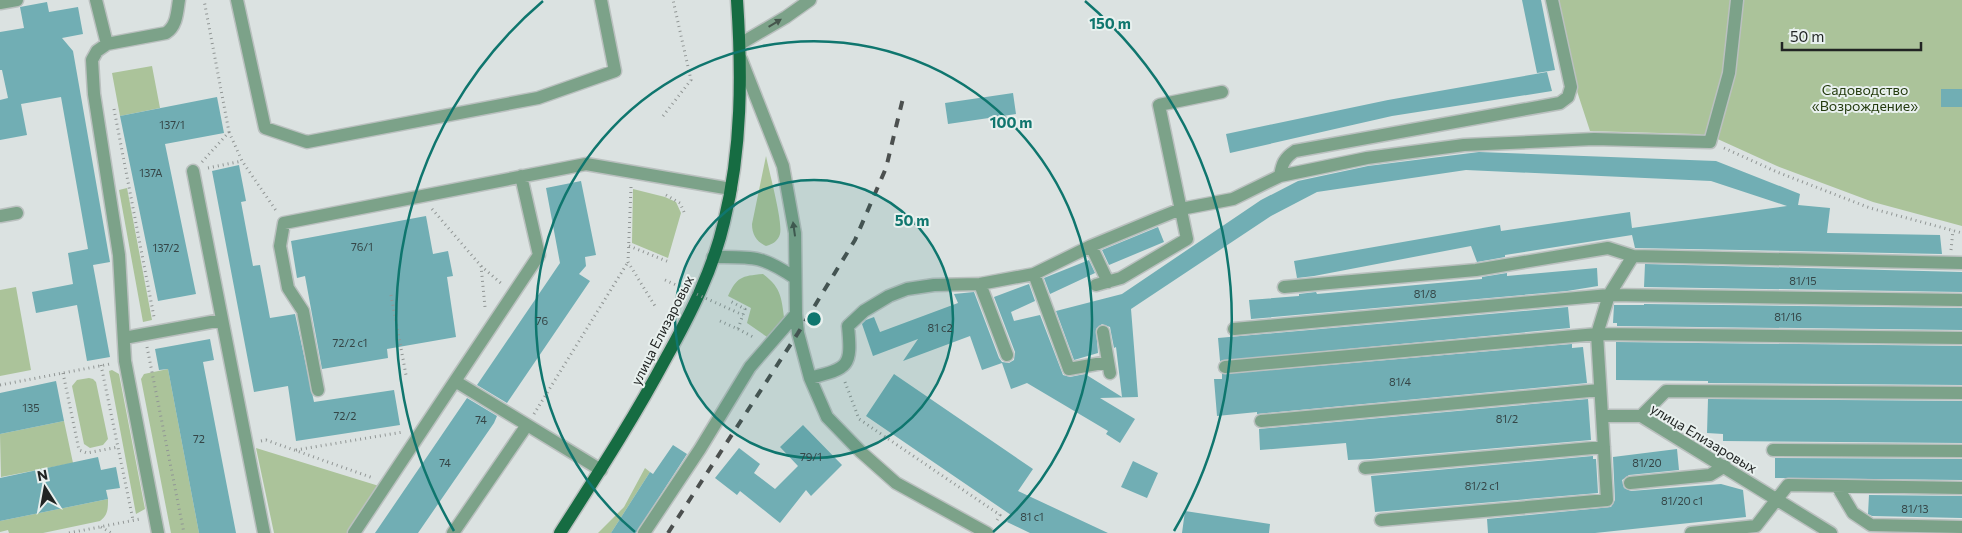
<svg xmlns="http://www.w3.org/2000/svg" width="1962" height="533" viewBox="0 0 1962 533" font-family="Commissioner,sans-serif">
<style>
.green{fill:#abc39a}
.building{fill:#71aeb4}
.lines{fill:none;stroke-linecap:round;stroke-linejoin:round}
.minor-casing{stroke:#bac0bf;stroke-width:15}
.major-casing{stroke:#bac0bf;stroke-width:15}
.path{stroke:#919695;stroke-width:3;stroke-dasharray:1 4;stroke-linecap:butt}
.minor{stroke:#7ca289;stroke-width:12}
.major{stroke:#166c42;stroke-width:12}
.rail{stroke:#4c504f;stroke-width:4;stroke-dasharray:9 9;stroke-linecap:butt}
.path-bridge{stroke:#919695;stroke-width:3;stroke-dasharray:1 4;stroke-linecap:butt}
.oneway{fill:#45564c}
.ring{fill:none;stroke:#0f766e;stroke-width:2.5}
.labels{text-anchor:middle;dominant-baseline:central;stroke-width:4;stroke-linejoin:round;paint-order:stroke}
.number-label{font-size:11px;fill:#354647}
.park-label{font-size:14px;fill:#233a0d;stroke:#e8f0ee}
.street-label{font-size:14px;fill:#212423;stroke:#e8f0ee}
.centre{fill:#0f766e;stroke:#e8f0ee;stroke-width:2.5}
.ring-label{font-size:15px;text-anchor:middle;font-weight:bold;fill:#0f766e;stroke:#e8f0ee;stroke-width:4;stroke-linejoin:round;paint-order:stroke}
</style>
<rect width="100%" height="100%" fill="#dbe2e1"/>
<path class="green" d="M1559 0H1962V226L1873 202 1777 166 1711 136 1695 134 1590 131 1575 85Z
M152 66 160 108 120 116 112 73Z
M766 156C769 171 783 222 780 234 778 241 773 244 766 246 757 242 752 235 752 224Z
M127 188 152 320 143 322 119 190Z
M633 189 665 197 676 202 681 213 668 258 632 243Z
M763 274C783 289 781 299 785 323L770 339 747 323 751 308 728 296C737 277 741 276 763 274Z
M16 287 31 370 0 376V290Z
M168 369 199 533H171L141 379 144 374Z
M112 370 119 374 145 509 136 514 109 371Z
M89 378 93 379 96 382 108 439 103 445 90 448 84 444 72 386 77 380Z
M64 421 73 463 1 477 0 434Z
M256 448 379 486 349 533H274Z
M645 468 650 472 611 533H598L624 507Z
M108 499C108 509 108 515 100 521L43 533H9L8 530 0 532V521Z"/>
<path class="building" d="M1522 0H1541L1555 70 1537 73Z
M47 2 49 12 78 7 83 34 62 38 73 51 110 262 93 265 110 357 87 361 77 305 36 313 32 292 73 284 68 253 88 249 61 97 21 104 27 135 0 140V100L8 98 2 70H0V32L24 28 20 7Z
M1547 72 1552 91 1392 116 1230 153 1226 134 1388 100Z
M1941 89H1962V107H1941Z
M1013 93 1016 114 948 124 945 103Z
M217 97 224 133 165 144 196 294 158 301 120 116Z
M1479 152 1716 161 1800 194 1798 205 1830 208 1827 233 1940 235 1942 254 1635 248 1632 235 1505 255V257L1477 262 1471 246 1314 276 1297 278 1294 261 1500 225 1501 231 1630 212 1632 228 1787 206 1711 181 1466 170 1317 192 1271 216 1131 309 1138 397 1100 398 1135 419 1120 443 1106 434 1108 431 1027 383 1011 389 1002 363 982 370 970 336 903 361 918 339 873 356 862 324 866 320 874 317 880 332 958 303 954 294 974 292 999 358 1002 362 1009 363 1014 360 1015 352 994 297 1029 284 1035 301 1011 312 1014 321 1040 315 1063 375 1070 377 1085 374 1122 397 1116 347 1114 348 1110 327 1102 324 1096 329 1098 353 1074 360 1056 311 1122 294 1261 200 1298 181 1368 166Z
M239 165 246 201 241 202 253 266 260 265 270 318 295 314 314 402 394 390 400 425 296 441 288 386 254 392 212 171Z
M581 181 596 255 585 257 586 266 579 274 590 281 507 403 477 385 560 263 546 188Z
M426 216 433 254 448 251 453 276 447 277 456 337 387 349 388 358 322 369 305 276 297 278 291 241Z
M1158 227 1164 242 1109 265 1102 250Z
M1089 260 1095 273 1050 294 1044 278Z
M1645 264 1962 272V292L1644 287Z
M1597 268 1598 286 1567 291 1251 319 1249 300 1299 296V294L1316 292 1317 294 1482 279V277L1507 273V276Z
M1644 304 1962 308V330L1617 326V323H1613L1614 305H1644Z
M1568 307 1570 328 1220 361 1218 338Z
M210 339 214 360 203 362 236 533H199L168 369 159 370 155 349Z
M1616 342 1962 346V385L1708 383V381L1616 380Z
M1572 344V348L1583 347 1587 383 1257 414V412L1217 416 1214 379H1222V374Z
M894 374 1033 469 1018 491 1108 533H1030L1007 522 1011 515 866 416Z
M56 381 64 421 0 434V393Z
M467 398 497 416 494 423 418 533H375Z
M1588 399 1591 440 1370 459 1348 460 1346 443 1260 450 1259 429Z
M1708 399 1962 401V443L1723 441V434L1707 433Z
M803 425 842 465 811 496 806 490 780 523 740 491 737 495 715 478 739 448 760 464 754 473 775 489 798 466 780 447Z
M673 445 687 454 636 533H611L650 472 653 474Z
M1677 449 1679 470 1629 475 1622 480 1624 488 1631 491 1721 484 1743 490 1746 517 1595 533H1488L1487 519 1611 507 1615 500 1613 457Z
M1593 456V459H1596L1598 493 1375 512 1371 476Z
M98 457 101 470 116 467 120 488 106 490 108 499 0 521V478Z
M1775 458 1962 459V480L1775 478Z
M1133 461 1158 473 1147 498 1121 487Z
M1869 495 1962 496V518L1872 516 1868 514Z
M1185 511 1270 524 1269 533H1182Z"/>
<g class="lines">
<g class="minor-casing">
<path id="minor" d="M96 0 107 44
M237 0 265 128 307 142 538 98 615 71 601 0
M0 3 17 0
M740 44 786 17 810 0
M741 59 783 166 795 233 796 314 798 333 810 378 827 417 861 452 896 483 987 533
M193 171 264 533
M1280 176 1367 158 1464 145 1594 139 1710 142 1729 73 1737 0
M0 216 17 213
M1091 246 1108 282
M1633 256 1609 295 1597 334 1602 416H1641L1831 533
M713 257C753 257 761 255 795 278
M1034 274 1069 369 1108 362
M980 284 1007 355
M1096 285 1121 278 1187 239 1159 105 1222 92
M1284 287 1476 270 1608 248 1633 256 1962 263
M1234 329 1609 295 1960 300
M1103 332 1110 373
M124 338 222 320
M1225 367 1597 334 1962 338
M810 378C849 368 852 367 848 326L864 311 889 296 907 289 934 285 980 284 1034 274 1091 246 1156 219 1181 209 1233 199 1280 176C1282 164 1284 158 1295 151L1560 103 1568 97 1571 87 1552 0
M455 381 539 255 521 176
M318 390 303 311 288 288 280 246 284 223 586 164 731 189
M1641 416 1666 391 1962 393
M1261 421 1600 390
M1773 450 1962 451
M1365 468 1604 447
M1630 483 1710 475 1725 466
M1837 486 1853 513 1871 525 1962 527
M1381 520 1607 500 1602 416
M158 533 125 361 119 255 94 94 92 60 97 51 107 44 166 33C177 26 177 12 179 0
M354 533 455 381 601 470
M453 533 527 425
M644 533 700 449 750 367 796 314
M1691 533 1756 526 1788 485 1962 488"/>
</g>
<g class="major-casing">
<path id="major" d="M560 533C597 475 634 418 666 358 690 315 713 270 724 222 742 149 742 74 737 0"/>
</g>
<path class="path" d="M114 109 154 317
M663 116 691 80 673 0
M229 132 242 161 277 212
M1724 148 1777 172 1870 208 1962 233
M202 162 229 132 204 0
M208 168 242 161
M631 187 628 262 655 306
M666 195 680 203 684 212
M432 209 481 266 503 285
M629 246 669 262
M1951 250 1953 230
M481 266 485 307
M391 295 406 375
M720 321 738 329 745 309 730 301
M738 329 755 338
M147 347 184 533
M101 365 133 520
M63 373 79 450 87 453 118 447
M845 382 859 419 1000 515 996 522
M0 385 110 364
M534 414 628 262
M261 441 266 440 373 478
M296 450 403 432
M101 527 111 533
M69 533 140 519"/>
<use href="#minor" class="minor"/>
<use href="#major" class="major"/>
<path class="rail" d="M668 533 798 333 855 240 886 168 904 94"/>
<path class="path-bridge" d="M665 280 743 315"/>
</g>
<defs><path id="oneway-solid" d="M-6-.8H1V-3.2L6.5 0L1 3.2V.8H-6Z" transform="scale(1.25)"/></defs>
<g class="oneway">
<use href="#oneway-solid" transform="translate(775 23) rotate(-31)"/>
<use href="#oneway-solid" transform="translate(794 229) rotate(-98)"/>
</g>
<circle cx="814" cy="319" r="139" fill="#0f766e" fill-opacity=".12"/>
<g class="ring">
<circle cx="814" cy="319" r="139"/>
<path d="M635 532A278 278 0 1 1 993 532"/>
<path d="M454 531A418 418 0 0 1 543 1M1085 1A418 418 0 0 1 1174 531"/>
</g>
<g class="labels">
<g class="number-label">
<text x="172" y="124">137/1</text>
<text x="151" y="172">137А</text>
<text x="362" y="246">76/1</text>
<text x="166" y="247">137/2</text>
<text x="1803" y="280">81/15</text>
<text x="1425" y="293">81/8</text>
<text x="1788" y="316">81/16</text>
<text x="542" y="320">76</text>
<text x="940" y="327">81 с2</text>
<text x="350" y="342">72/2 с1</text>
<text x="1400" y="381">81/4</text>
<text x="31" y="407">135</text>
<text x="345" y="415">72/2</text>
<text x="1507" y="418">81/2</text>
<text x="481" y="419">74</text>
<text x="199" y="438">72</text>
<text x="811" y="456">79/1</text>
<text x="445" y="462">74</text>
<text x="1647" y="462">81/20</text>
<text x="1482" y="485">81/2 с1</text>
<text x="1682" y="500">81/20 с1</text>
<text x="1915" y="508">81/13</text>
<text x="1032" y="516">81 с1</text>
</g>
<g class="park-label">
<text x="1865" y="89">Садоводство<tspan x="1865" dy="16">«Возрождение»</tspan></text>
</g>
<g class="street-label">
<text transform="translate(662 330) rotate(-63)">улица Елизаровых</text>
<text transform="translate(1704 438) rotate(31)">улица Елизаровых</text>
</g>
</g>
<circle cx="814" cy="319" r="8" class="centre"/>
<g class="ring-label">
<text x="1110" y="29">150 m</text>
<text x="1011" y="128">100 m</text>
<text x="912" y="226">50 m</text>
</g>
<g transform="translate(45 488) rotate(349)" stroke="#e8f0ee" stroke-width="4" paint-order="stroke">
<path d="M0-4L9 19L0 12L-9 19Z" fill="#212423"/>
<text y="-8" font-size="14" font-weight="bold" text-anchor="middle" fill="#212423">N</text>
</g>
<path d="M1782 42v8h139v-8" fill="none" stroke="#212423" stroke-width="2.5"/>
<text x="1790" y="42" font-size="15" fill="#212423" stroke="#e8f0ee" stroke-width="4" paint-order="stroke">50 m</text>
</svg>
